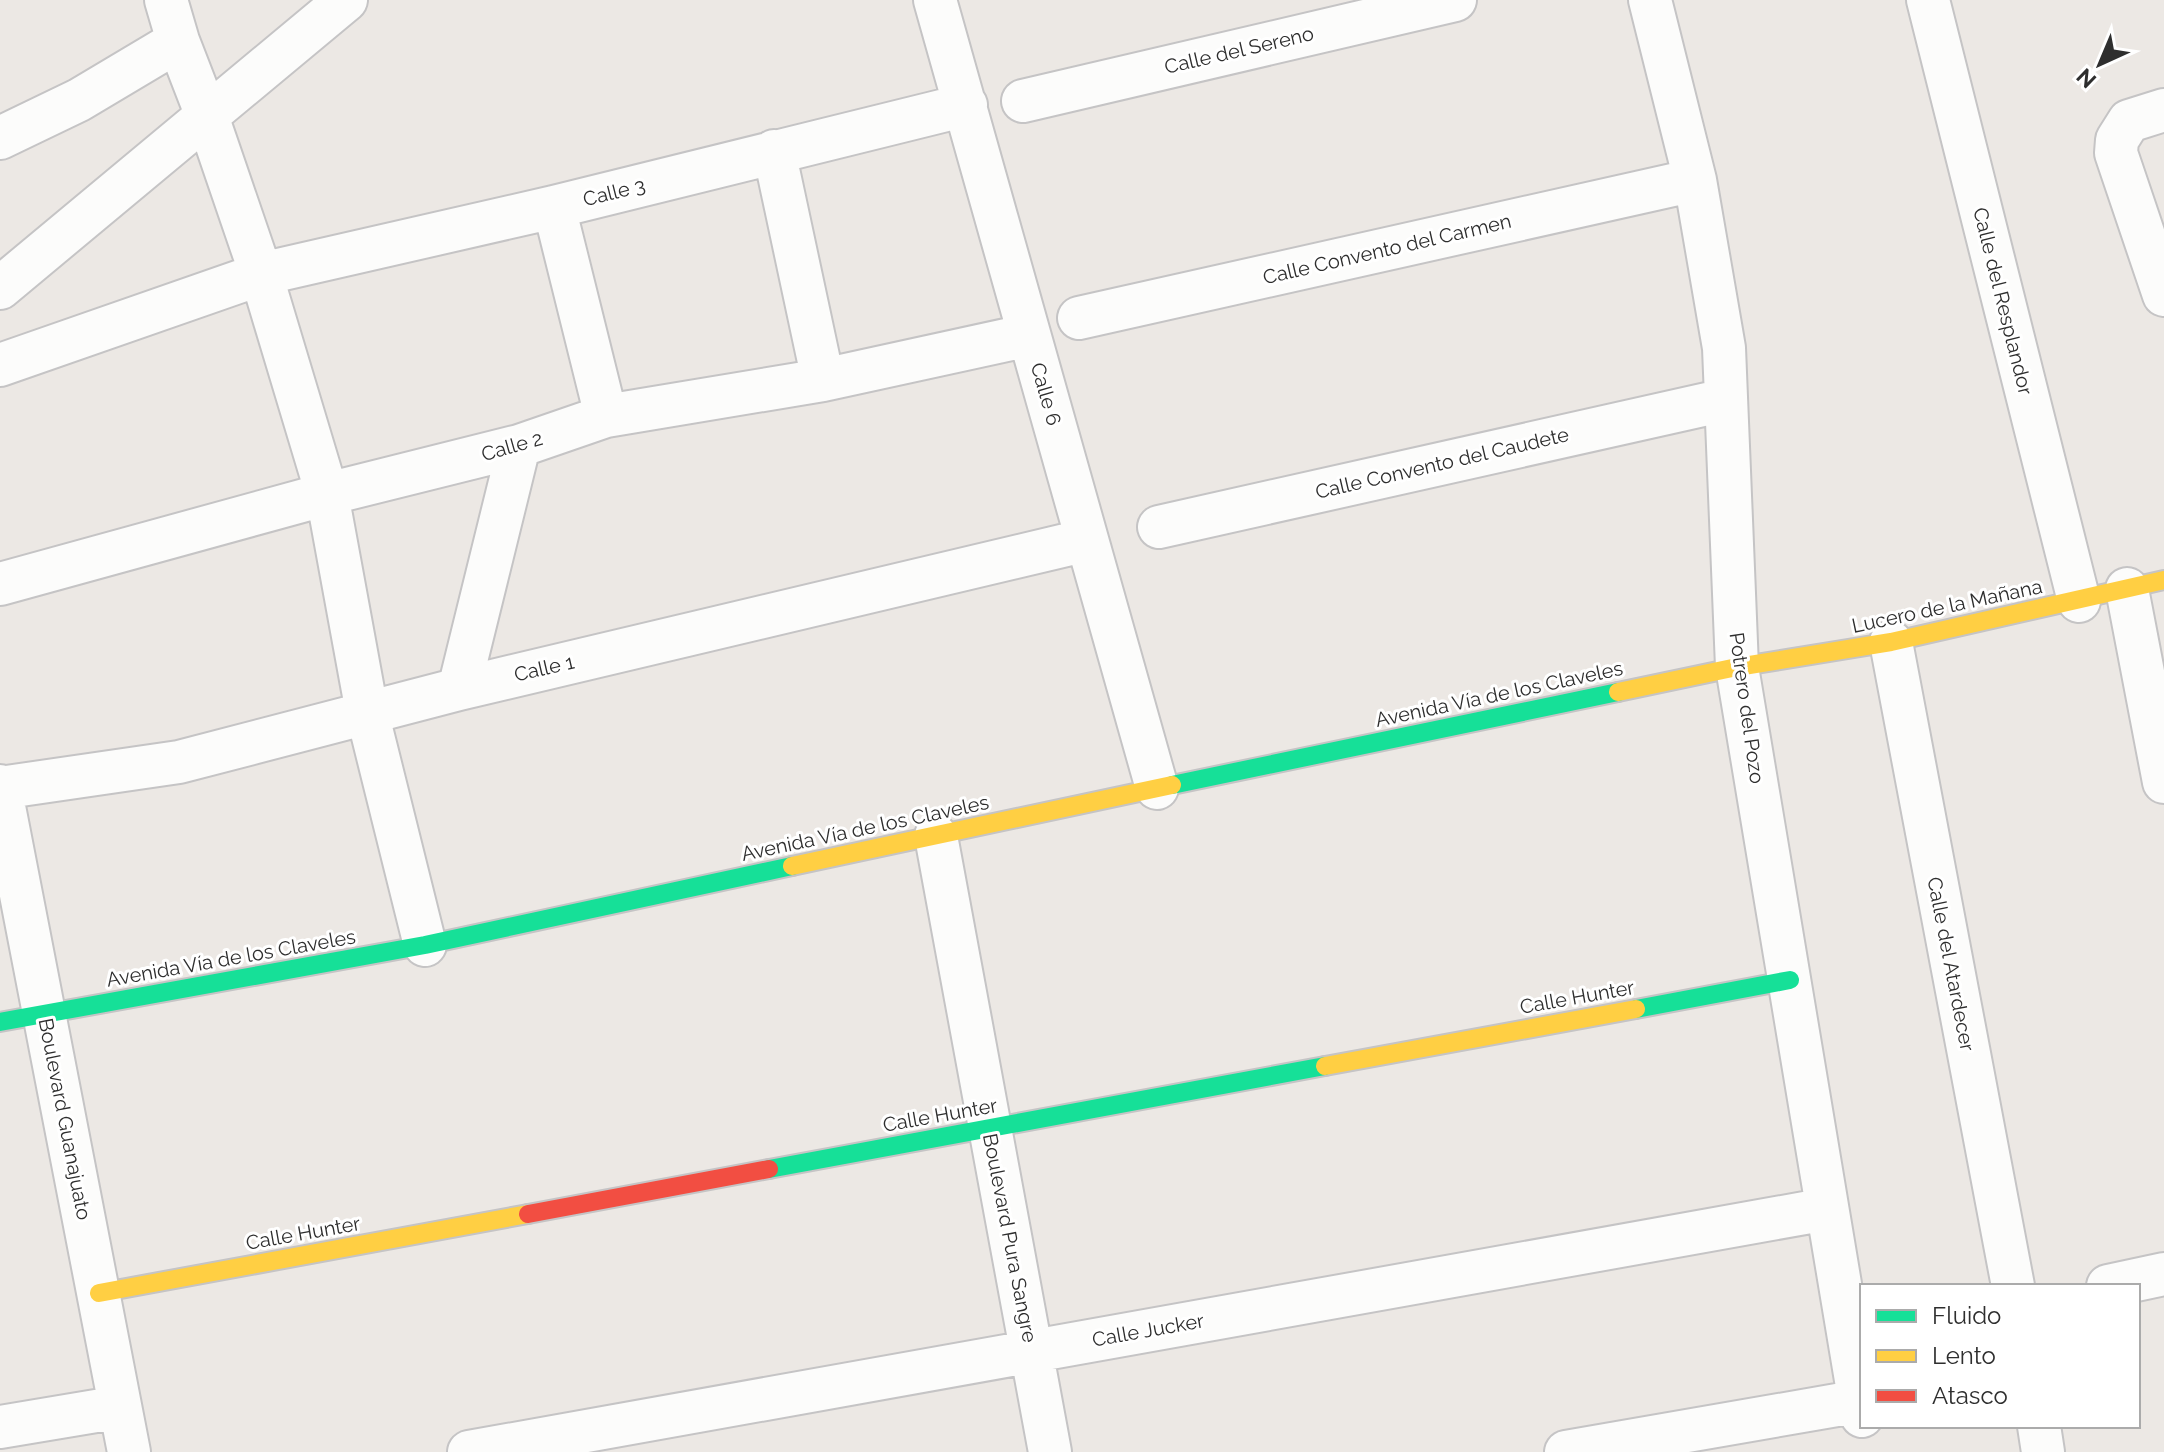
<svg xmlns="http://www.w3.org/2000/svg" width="2164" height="1452" viewBox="0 0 2164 1452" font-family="Raleway,sans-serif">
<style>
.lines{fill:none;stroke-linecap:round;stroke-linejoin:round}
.street-casing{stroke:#c5c4c5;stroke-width:46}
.fast-casing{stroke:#c5c4c5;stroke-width:22}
.slow-casing{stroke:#c5c4c5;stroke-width:22}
.jam-casing{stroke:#c5c4c5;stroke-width:22}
.street{stroke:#fcfcfb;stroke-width:42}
.fast{stroke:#16e098;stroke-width:18}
.slow{stroke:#ffcf43;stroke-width:18}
.jam{stroke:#f24e42;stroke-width:18}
.labels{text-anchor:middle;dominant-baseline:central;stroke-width:6;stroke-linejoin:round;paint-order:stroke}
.street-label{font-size:20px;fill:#2e2e2e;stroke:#fff}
</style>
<rect width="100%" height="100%" fill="#ece8e4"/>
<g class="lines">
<g class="street-casing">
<path id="street" d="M166 0 178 41 207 116 261 274 327 494 367 712 425 945
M935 0 1157 788
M1650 0 1695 180 1724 348 1737 667 1862 1416
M1928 0 2079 601
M1023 101 1455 0
M2164 110 2129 121 2117 140 2116 153 2164 295
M0 138 79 100 178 41
M774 151 823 380
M554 207 606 416
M0 288 346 0
M1079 318 1695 180
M0 365 261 274 554 207 966 105
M1159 527 1725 400
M0 584 327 494 519 446 606 416 823 380 1029 335
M2127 589 2164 782
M1891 642 2013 1286
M459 689 519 446
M0 786 129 1452
M0 788 179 762 459 689 1087 540
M936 836 1050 1452
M2108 1286 2164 1274
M2039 1426 2043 1452
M0 1427 120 1407
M469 1452 1827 1209
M1566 1452 1860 1401"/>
</g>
<g class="fast-casing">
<path id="fast" d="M1172 785 1618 692
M1636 1009 1790 980
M0 1022 425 945 792 866
M769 1169 1325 1066"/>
</g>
<g class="slow-casing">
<path id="slow" d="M1618 692 1737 667 1891 642 2164 580
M792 866 1172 785
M1325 1066 1636 1009
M99 1293 528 1214"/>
</g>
<g class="jam-casing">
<path id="jam" d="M528 1214 769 1169"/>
</g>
<use href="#street" class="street"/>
<use href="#fast" class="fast"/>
<use href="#slow" class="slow"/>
<use href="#jam" class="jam"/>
</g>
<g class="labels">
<g class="street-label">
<text transform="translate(1239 50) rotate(-13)">Calle del Sereno</text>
<text transform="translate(614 192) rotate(-14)">Calle 3</text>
<text transform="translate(1387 249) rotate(-13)">Calle Convento del Carmen</text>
<text transform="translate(2003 301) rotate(76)">Calle del Resplandor</text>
<text transform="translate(1046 394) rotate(74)">Calle 6</text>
<text transform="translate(512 446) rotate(-16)">Calle 2</text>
<text transform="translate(1442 463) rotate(-13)">Calle Convento del Caudete</text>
<text transform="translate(1947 606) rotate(-12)">Lucero de la Mañana</text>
<text transform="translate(544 668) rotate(-13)">Calle 1</text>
<text transform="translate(1499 694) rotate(-12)">Avenida Vía de los Claveles</text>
<text transform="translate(1747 708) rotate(82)">Potrero del Pozo</text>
<text transform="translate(865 828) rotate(-12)">Avenida Vía de los Claveles</text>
<text transform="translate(231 958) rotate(-10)">Avenida Vía de los Claveles</text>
<text transform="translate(1951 964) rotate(79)">Calle del Atardecer</text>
<text transform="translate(1577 997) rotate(-10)">Calle Hunter</text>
<text transform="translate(940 1115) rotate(-10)">Calle Hunter</text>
<text transform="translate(65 1119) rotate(79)">Boulevard Guanajuato</text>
<text transform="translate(303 1233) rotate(-10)">Calle Hunter</text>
<text transform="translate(1010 1238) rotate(79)">Boulevard Pura Sangre</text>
<text transform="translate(1148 1330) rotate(-10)">Calle Jucker</text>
</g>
</g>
<rect x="1860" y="1284" width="280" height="144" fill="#ffffff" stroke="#ababab" stroke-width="2"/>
<rect x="1876" y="1310" width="40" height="12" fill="#16e098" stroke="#ababab" stroke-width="2"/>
<text x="1932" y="1324" font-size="24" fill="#2e2e2e">Fluido</text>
<rect x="1876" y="1350" width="40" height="12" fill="#ffcf43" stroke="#ababab" stroke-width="2"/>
<text x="1932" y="1364" font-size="24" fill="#2e2e2e">Lento</text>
<rect x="1876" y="1390" width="40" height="12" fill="#f24e42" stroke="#ababab" stroke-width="2"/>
<text x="1932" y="1404" font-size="24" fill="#2e2e2e">Atasco</text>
<g transform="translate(2100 64) rotate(224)" stroke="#ffffff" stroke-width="6" paint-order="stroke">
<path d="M0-6L14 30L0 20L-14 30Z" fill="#2e2e2e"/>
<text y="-12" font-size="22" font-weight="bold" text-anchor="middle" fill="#2e2e2e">N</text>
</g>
</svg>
